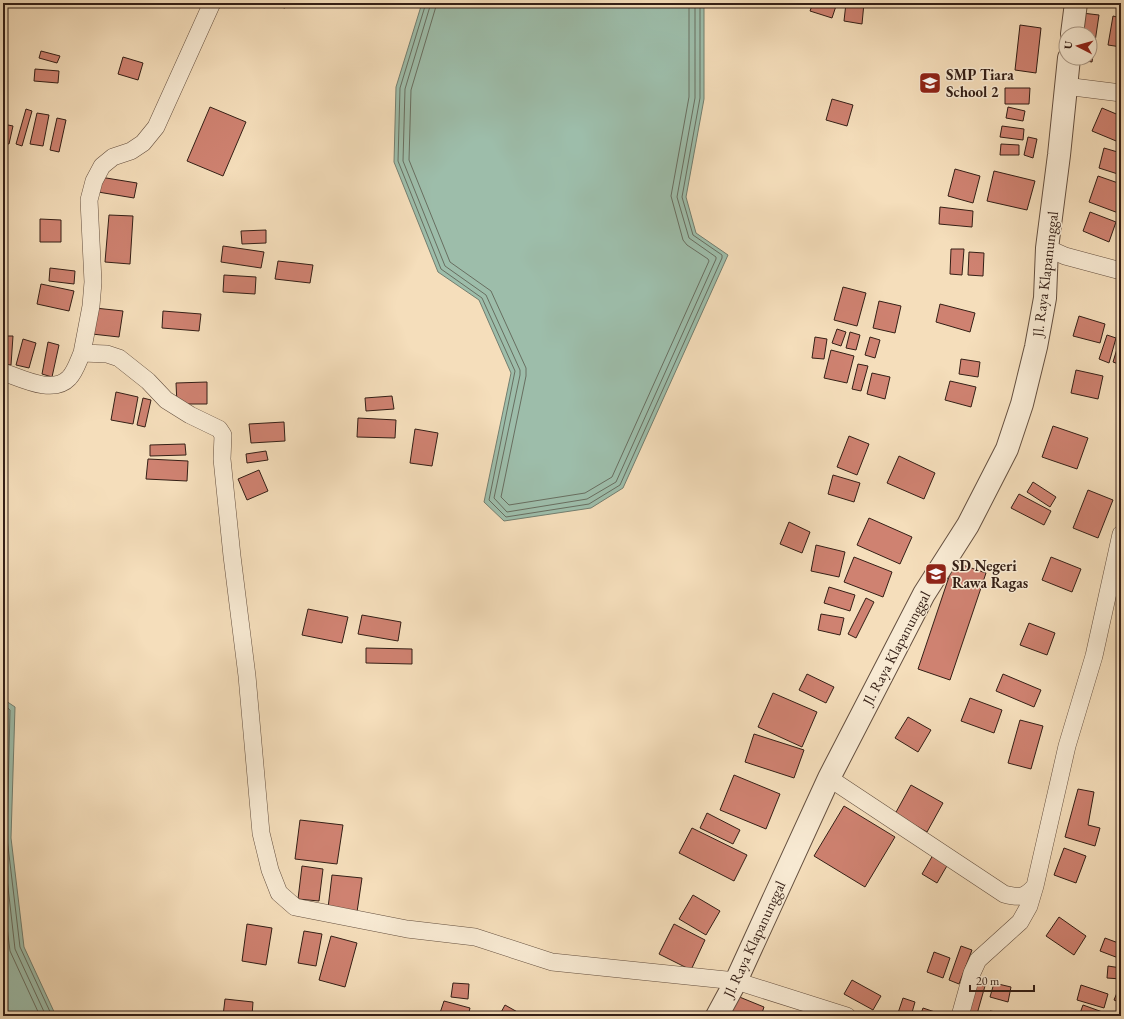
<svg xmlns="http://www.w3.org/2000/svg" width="1124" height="1019" viewBox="0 0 1124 1019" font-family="'EB Garamond',serif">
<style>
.water{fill:#9dbdaa;stroke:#737e6f}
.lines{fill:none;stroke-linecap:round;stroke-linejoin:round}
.shore{stroke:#686e60;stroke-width:1}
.building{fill:#cf8271;stroke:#341f16}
.minor-casing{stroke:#644f3f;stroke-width:18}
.tertiary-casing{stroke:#644f3f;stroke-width:24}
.minor{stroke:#f8ead3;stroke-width:17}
.tertiary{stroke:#f8ead3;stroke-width:22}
.labels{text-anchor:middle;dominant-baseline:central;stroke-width:3;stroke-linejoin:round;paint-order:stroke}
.poi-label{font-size:15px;font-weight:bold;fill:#341f16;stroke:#f8ead3;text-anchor:start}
.street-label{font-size:15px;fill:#341f16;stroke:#f8ead3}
</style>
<rect width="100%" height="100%" fill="#f5debb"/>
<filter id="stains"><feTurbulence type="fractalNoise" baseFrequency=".005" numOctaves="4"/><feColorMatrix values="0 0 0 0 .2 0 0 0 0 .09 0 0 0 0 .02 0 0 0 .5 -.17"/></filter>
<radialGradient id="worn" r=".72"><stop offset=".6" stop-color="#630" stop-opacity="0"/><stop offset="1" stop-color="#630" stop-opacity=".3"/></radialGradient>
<path class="water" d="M422 3H704V99L686 197 696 233 728 255 623 488 591 508 504 521 484 502 511 373 479 300 438 272 394 162 396 87Z
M3 699 15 707 11 838 24 947 56 1016H3Z"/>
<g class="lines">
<path class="shore" d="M426 3 400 88 398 161 441 269 482 298 515 371 489 500 506 517 589 504 620 485 722 258V255L693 235 682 197 700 98V3
M431 3 405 89 403 161 445 266 486 295 520 370V375L494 498 507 512 587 499 616 482 716 259V257L689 238 677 197 695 98V3
M437 3 411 90 409 160 450 262 491 291 526 368V376L501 497 509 505 585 493 612 477 709 261 708 259 687 245 683 240 671 196 689 97V3
M3 704 10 710 7 838 20 947 52 1016
M3 710 5 713 3 816
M3 843 15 949 46 1016
M3 895 10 951 40 1016"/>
</g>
<path class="building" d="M264 3H286L285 8Z
M813 3H837L832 18 810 11Z
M846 3H864L862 24 844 21Z
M1082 13 1099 15 1092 62 1075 59 1090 58V34H1079Z
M1113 16 1121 18V47L1108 45Z
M1020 25 1041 28 1036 73 1015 70Z
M41 51 60 56 57 63 39 58Z
M123 57 143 63 138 80 118 74Z
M35 69 59 71 58 83 34 81Z
M1005 88H1030L1029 104H1005Z
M832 99 853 105 847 126 826 120Z
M210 107 246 122 223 176 187 161Z
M1008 107 1025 111 1023 121 1006 118Z
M1102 108 1121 116V143L1092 131Z
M26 109 32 111 22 146 16 144Z
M37 113 49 115 43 146 30 144Z
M57 118 66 120 59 152 50 150Z
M3 124 13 126 9 144 3 143Z
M1002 126 1024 129 1023 140 1000 137Z
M1028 137 1037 139 1033 158 1024 155Z
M1001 144 1019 145V155H1000Z
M1104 148 1121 153V175L1099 168Z
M955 169 980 176 973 203 948 196Z
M994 171 1035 181 1027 210 987 201Z
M1098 176 1121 184V214L1089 202Z
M100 177 137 183 134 198 98 192Z
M940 207 973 211 972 227 939 224Z
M1090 212 1116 222 1109 242 1083 231Z
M109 215 133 216 130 264 105 262Z
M40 219 61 220V242H40Z
M266 230V243L242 244 241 231Z
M223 246 264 252 261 268 221 262Z
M951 249H964L962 275 950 274Z
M969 252 984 253 983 276 968 275Z
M278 261 313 265 310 283 275 279Z
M50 268 75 271 74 284 49 281Z
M224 275 256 277 255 294 223 292Z
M41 284 74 291 69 311 37 304Z
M843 287 866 293 857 326 834 320Z
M879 301 901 306 895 333 873 328Z
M940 304 975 313 970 332 936 322Z
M95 308 123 311 119 337 92 334Z
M163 311 201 314 199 331 162 328Z
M1079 316 1105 324 1100 343 1073 336Z
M837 329 846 332 841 346 832 343Z
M850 332 860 335 856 350 846 348Z
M1107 335 1116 338 1109 363 1099 359Z
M3 336H13L11 365 3 364Z
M1121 336V365L1113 362Z
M815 337 827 339 824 359 812 358Z
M870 337 880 340 875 358 865 355Z
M23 339 36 343 29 368 16 365Z
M48 342 59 345 52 377 42 374Z
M831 350 854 356 847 383 824 378Z
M961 359 980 362 978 377 959 374Z
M858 364 868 366 861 391 852 389Z
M1076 370 1103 376 1098 399 1071 393Z
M872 373 890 377 885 399 867 394Z
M950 381 976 387 971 407 945 400Z
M207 382V404H177L176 383Z
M116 392 138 397 133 424 111 420Z
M392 396 394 409 366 411 365 398Z
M143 398 151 400 145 427 137 425Z
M358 418 396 420 395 438 357 437Z
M284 422 285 441 251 443 249 424Z
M1053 426 1088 438 1077 469 1042 457Z
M415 429 438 433 432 466 410 463Z
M849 436 869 444 857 475 837 467Z
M185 444 186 455 150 456V445Z
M266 451 268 460 247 463 246 454Z
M899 456 935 473 924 499 887 483Z
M148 459 188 461 187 481 146 479Z
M259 470 268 491 247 500 238 479Z
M833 475 860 483 854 502 828 494Z
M1033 482 1056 497 1050 507 1027 492Z
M1088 490 1113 500 1098 538 1073 528Z
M1019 494 1051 511 1044 525 1011 508Z
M869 518 912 537 900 564 857 545Z
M789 522 810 532 802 553 780 544Z
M816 545 845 552 839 577 811 571Z
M854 557 892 572 883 597 844 582Z
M1051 557 1081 569 1072 592 1042 580Z
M954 562 986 573 950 680 918 669Z
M829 587 855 595 850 611 824 603Z
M866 598 874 602 856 638 848 634Z
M308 609 348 617 342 643 302 635Z
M821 614 844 618 840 635 818 630Z
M362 615 401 622 398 641 358 634Z
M1029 623 1055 633 1047 655 1020 645Z
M366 648 412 649V664L366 663Z
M807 674 834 687 826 703 799 690Z
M1003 674 1041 690 1034 707 996 691Z
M773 693 817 712 802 747 758 727Z
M970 698 1002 710 994 733 961 721Z
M908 717 931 730 918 752 895 738Z
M1020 720 1043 726 1031 769 1008 763Z
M754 734 804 750 794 778 745 762Z
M734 775 780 794 766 829 720 810Z
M911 785 943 803 927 832 895 814Z
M1078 789 1094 792 1088 825 1100 828 1095 846 1065 837Z
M844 806 895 837 865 887 814 856Z
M707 813 740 830 733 844 700 828Z
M300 820 343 825 337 864 295 859Z
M692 828 747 855 734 881 679 853Z
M1064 848 1086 856 1076 883 1054 875Z
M933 855 948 864 937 883 922 874Z
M302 866 323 869 319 901 298 899Z
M332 875 362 878 357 912 328 908Z
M693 895 720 911 706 935 679 919Z
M1059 917 1086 936 1074 955 1046 936Z
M247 924 272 928 266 965 242 961Z
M674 924 705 940 691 970 659 954Z
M304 931 322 934 316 966 298 963Z
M331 936 357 943 345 987 319 980Z
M1105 938 1121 944V959L1100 951Z
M961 946 972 950 959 984 949 980Z
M934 952 950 958 943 978 927 972Z
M1108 966 1121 968V979L1107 978Z
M852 980 881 996 873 1010 844 994Z
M453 983 469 984 468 999 451 997Z
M974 983 985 986 977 1014 966 1011Z
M994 983 1011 987 1008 1002 990 997Z
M1081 985 1108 994 1104 1008 1077 1000Z
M1119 988H1121V1003L1114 1000Z
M737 996 764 1007 761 1016H729Z
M903 998 915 1002 911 1016H897Z
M225 999 253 1002 252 1016H223Z
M444 1001 470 1008 468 1016H439Z
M505 1005 521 1014 520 1016H499Z
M1083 1005 1108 1014 1107 1016H1079Z
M923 1008 941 1014 940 1016H920Z
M990 1011 1002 1013 1001 1016H989Z
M1026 1012 1037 1016H1025Z"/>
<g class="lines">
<g class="minor-casing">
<path id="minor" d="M212 3 156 127 143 143 131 151 113 157 102 166 94 181 89 200 93 282 91 306 82 353 107 354 119 358 148 381 166 400 190 415 219 429 223 435 222 459 232 556 247 676 261 833 270 870 279 893 295 907 407 929 475 937 552 962 736 981 847 1016
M1065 86 1121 93
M1047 248 1065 256 1121 271
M3 372C21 378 53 395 69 378 75 372 78 362 82 353
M829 778 1004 894C1019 898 1025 898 1035 886L1067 746 1094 656 1121 534
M960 1016 972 973 978 960 1020 922 1029 906 1035 886"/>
</g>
<g class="tertiary-casing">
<path id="tertiary" d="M1072 34 1076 3
M717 1016 736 981 829 778 924 594 968 525 1007 449 1022 404 1036 347 1045 298 1047 248 1059 155 1069 58"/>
</g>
<use href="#minor" class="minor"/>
<use href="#tertiary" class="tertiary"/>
</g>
<defs>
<g id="school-square" transform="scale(1.15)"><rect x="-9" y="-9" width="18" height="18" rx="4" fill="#8f2418" stroke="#f8ead3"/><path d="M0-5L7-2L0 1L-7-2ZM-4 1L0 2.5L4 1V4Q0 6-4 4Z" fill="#fff"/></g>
</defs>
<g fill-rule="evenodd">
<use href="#school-square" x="930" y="83"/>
<use href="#school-square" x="936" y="574"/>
</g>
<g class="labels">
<g class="poi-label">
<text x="946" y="74">SMP Tiara<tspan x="946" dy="17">School 2</tspan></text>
<text x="952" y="565">SD Negeri<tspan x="952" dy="17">Rawa Ragas</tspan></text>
</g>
<g class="street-label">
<text transform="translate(1045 274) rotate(-83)">Jl. Raya Klapanunggal</text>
<text transform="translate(896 648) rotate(-62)">Jl. Raya Klapanunggal</text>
<text transform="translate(754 939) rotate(-65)">Jl. Raya Klapanunggal</text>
</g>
</g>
<rect width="1124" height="1019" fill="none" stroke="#f5debb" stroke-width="16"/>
<rect x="4" y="4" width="1116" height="1011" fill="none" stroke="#341f16" stroke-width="2"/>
<rect x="8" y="8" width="1108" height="1003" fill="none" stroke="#341f16"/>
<g transform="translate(1078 46) rotate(276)"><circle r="19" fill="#f8ead3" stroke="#aa9987"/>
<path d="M0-3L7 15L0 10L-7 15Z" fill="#8f2418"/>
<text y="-6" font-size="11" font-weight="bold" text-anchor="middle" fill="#341f16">U</text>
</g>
<path d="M970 985v6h64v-6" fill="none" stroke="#341f16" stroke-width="2"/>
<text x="976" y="985" font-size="12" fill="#341f16" stroke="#f8ead3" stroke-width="3" paint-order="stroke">20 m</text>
<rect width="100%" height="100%" filter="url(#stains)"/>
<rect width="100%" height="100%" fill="url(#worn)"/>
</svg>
